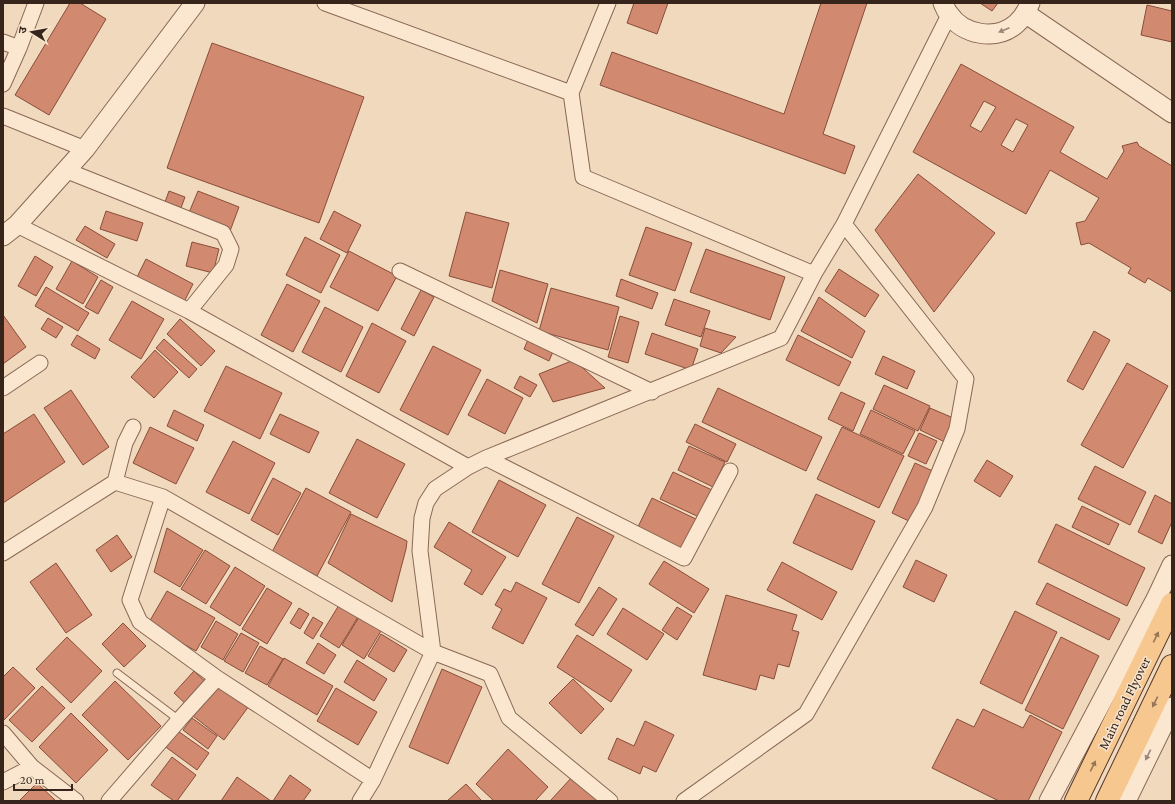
<svg xmlns="http://www.w3.org/2000/svg" width="1175" height="804" viewBox="0 0 1175 804" font-family="'Crimson Pro','Noto Sans Devanagari',serif">
<style>
.building{fill:#d1896f;stroke:#894d39;fill-rule:evenodd}
.lines{fill:none;stroke-linecap:round;stroke-linejoin:round}
.service-casing{stroke:#896855;stroke-width:9}
.minor-casing{stroke:#896855;stroke-width:17}
.tertiary-casing{stroke:#896855;stroke-width:21}
.primary-casing{stroke:#56372a;stroke-width:24}
.service{stroke:#fbe7d0;stroke-width:7}
.minor{stroke:#fbe7d0;stroke-width:15}
.tertiary{stroke:#fbe7d0;stroke-width:19}
.primary{stroke:#f7c790;stroke-width:22}
.oneway{fill:#998676}
.oneway2{fill:#977656}
.labels{text-anchor:middle;dominant-baseline:central;stroke-width:3;stroke-linejoin:round;paint-order:stroke}
.street-label{font-size:14px;fill:#37241b;stroke:#f7e4cc}
</style>
<rect width="100%" height="100%" fill="#f0d9bc"/>
<path class="building" d="M70 3H80L106 19 49 115 15 95Z
M634 3H668L657 34 627 23Z
M821 3H867L823 134 855 146 845 174 600 85 612 52 784 114Z
M980 3H998L992 11Z
M1147 5 1172 11V42L1141 35Z
M212 43 364 97 319 223 167 168Z
M961 64 1074 127 1060 152 1107 179 1124 151 1122 146 1137 142 1139 146 1172 166V292L1148 278 1145 283 1128 273 1131 268 1089 243 1081 245 1076 223 1085 221 1099 198 1050 170 1026 214 913 152ZM984 101 996 107 981 132 970 126ZM1016 119 1028 125 1013 152 1001 145Z
M918 174 995 233 934 312 875 230Z
M169 191 185 197 181 208 165 202Z
M198 191 239 207 230 231 188 215Z
M106 211 143 223 137 241 100 229Z
M334 211 361 225 347 253 320 239Z
M466 212 509 223 492 288 449 276Z
M85 226 115 244 107 258 76 240Z
M646 227 692 243 675 291 629 275Z
M305 237 340 255 321 293 286 275Z
M192 242 219 249 213 273 186 266Z
M706 249 785 277 770 320 690 292Z
M349 251 397 276 378 311 330 287Z
M35 256 53 267 36 296 18 286Z
M146 259 193 284 184 302 137 277Z
M72 261 98 277 83 304 56 289Z
M839 269 879 295 865 317 825 291Z
M500 270 548 284 537 323 492 301Z
M621 279 658 293 652 309 616 296Z
M101 280 113 287 98 314 85 307Z
M287 284 320 301 293 352 261 335Z
M46 287 89 313 78 331 35 306Z
M551 288 619 307 608 350 539 331Z
M421 290 434 297 414 336 401 329Z
M819 297 865 331 852 358 801 331Z
M674 299 710 311 701 337 665 325Z
M132 301 164 319 141 359 109 340Z
M325 307 363 327 341 372 302 352Z
M3 315 26 347 3 364Z
M620 316 639 322 628 363 608 357Z
M48 318 63 327 56 338 41 329Z
M180 319 215 351 201 366 167 334Z
M372 323 406 341 379 393 346 376Z
M705 328 736 337 721 353 700 346Z
M1094 331 1110 340 1083 390 1067 381Z
M652 333 698 349 691 370 645 354Z
M77 335 100 349 95 359 71 345Z
M530 335 555 347 549 361 524 349Z
M798 335 851 362 839 386 786 360Z
M164 339 197 369 189 378 156 348Z
M433 346 481 370 448 435 400 410Z
M155 350 178 372 154 398 131 377Z
M883 356 915 371 907 389 875 374Z
M574 360 605 388 553 402 539 374Z
M1127 363 1168 386 1123 468 1081 445Z
M226 366 282 393 260 439 204 411Z
M520 376 537 385 530 397 514 388Z
M487 379 523 398 505 434 468 415Z
M884 385 930 406 918 431 873 409Z
M718 388 822 437 806 471 702 422Z
M71 390 109 447 83 465 44 408Z
M841 392 865 403 853 431 828 419Z
M930 408 958 420 947 443 920 430Z
M174 410 204 425 197 441 167 426Z
M871 410 915 431 903 454 860 434Z
M34 414 65 462 3 503V434Z
M280 414 319 432 309 453 270 434Z
M695 424 736 444 727 462 686 442Z
M150 427 194 448 176 484 133 463Z
M842 427 904 456 879 508 817 479Z
M919 433 937 441 926 464 908 456Z
M357 439 405 464 377 518 329 493Z
M233 441 275 463 249 514 206 492Z
M689 446 725 462 713 487 678 470Z
M987 460 1013 476 1000 497 974 481Z
M915 463 937 473 913 523 892 513Z
M1095 466 1146 492 1130 525 1078 499Z
M673 472 712 490 699 517 660 499Z
M273 478 301 493 278 535 251 520Z
M499 480 546 505 518 557 472 532Z
M306 488 351 512 317 576 272 552Z
M816 494 875 521 852 570 793 543Z
M1155 495 1172 504V522L1162 544 1138 532Z
M652 498 698 520 683 553 636 531Z
M1082 506 1119 524 1109 545 1072 527Z
M351 514 407 541 406 549 392 602 328 563Z
M577 517 614 536 579 603 542 584Z
M449 522 506 557 482 595 464 584 472 570 434 547Z
M1056 524 1145 568 1127 606 1038 562Z
M167 528 203 550 180 587 154 572Z
M117 535 132 557 111 572 96 550Z
M205 550 230 566 206 604 181 589Z
M916 560 947 575 934 602 903 587Z
M664 561 709 589 694 613 649 584Z
M782 562 837 592 822 620 767 590Z
M56 563 92 615 66 633 30 582Z
M235 567 265 586 240 626 210 607Z
M516 582 547 598 523 644 492 628 502 609 495 605 504 589 511 592Z
M1047 583 1120 619 1109 640 1036 604Z
M599 587 617 599 593 636 575 625Z
M267 588 292 603 267 644 242 629Z
M167 591 215 618 196 651 148 624Z
M726 595 797 615 792 630 799 632 789 667 778 664 774 679 760 675 756 690 703 675Z
M339 605 358 617 339 648 320 636Z
M677 607 692 616 677 640 662 630Z
M299 608 309 614 300 629 290 623Z
M623 608 664 634 647 660 607 634Z
M1015 611 1057 632 1022 704 980 683Z
M313 617 323 623 313 639 304 633Z
M359 617 381 631 364 659 342 645Z
M216 621 238 634 223 660 201 647Z
M123 623 146 646 124 667 102 644Z
M241 633 259 643 243 672 224 661Z
M381 634 407 650 394 672 368 656Z
M577 635 632 670 611 702 557 667Z
M67 637 102 671 71 703 36 669Z
M1061 637 1099 656 1063 729 1025 710Z
M318 643 336 655 324 674 306 663Z
M260 646 283 659 267 685 245 673Z
M284 658 333 686 317 715 268 686Z
M357 660 387 679 374 701 344 682Z
M13 667 35 688 3 721V677Z
M442 669 482 687 448 764 409 747Z
M194 671 209 685 189 707 174 693Z
M573 679 604 709 581 734 549 703Z
M115 681 161 726 128 760 82 715Z
M217 683 249 706 224 740 193 716Z
M42 686 65 708 32 742 9 720Z
M336 688 377 712 358 745 317 721Z
M983 709 1023 728 1030 715 1062 732 1028 801H999L932 768 957 719 974 727Z
M71 713 108 750 76 783 39 747Z
M192 718 217 736 208 749 183 730Z
M645 721 674 735 656 772 643 766 640 774 608 759 617 738 634 746Z
M175 729 209 753 197 770 163 745Z
M508 749 548 787 535 801H494L476 784Z
M172 757 196 775 177 801H174L151 785Z
M290 775 311 790 303 801H273Z
M573 776 599 801H550Z
M237 777 271 801H221Z
M37 783 56 801H19Z
M466 784 482 801H447Z"/>
<g class="lines">
<g class="service-casing">
<path id="service" d="M117 673 179 720"/>
</g>
<g class="minor-casing">
<path id="minor" d="M325 3 571 93
M608 3 571 93 583 177 814 274
M3 42 19 48 36 3
M3 84 19 48
M3 116 85 149
M65 170 223 233 231 249 226 265 189 311
M17 225 189 311 468 467
M400 271 652 392
M3 388 40 363
M486 458 684 558 730 471
M115 482 125 443 133 427
M163 497 130 600 140 622 217 678 373 780
M3 553 115 482 163 497 433 652 490 674 509 718 610 801
M3 733 32 767 76 801
M3 782 32 767
M109 801 179 720 217 678
M360 801 373 780 433 652 420 551 422 518 426 503 435 489 468 467 486 458 781 338 814 274 844 224 949 15
M684 801 806 714 925 507 957 429 966 379 844 224"/>
</g>
<g class="tertiary-casing">
<path id="tertiary" d="M943 3C945 7 946 11 949 14 963 35 996 41 1016 24 1023 18 1027 11 1030 3
M1025 13 1172 113
M3 236 17 225 85 149 195 3
M1049 801 1156 599 1172 565
M1126 801 1172 707"/>
</g>
<g class="primary-casing">
<path id="primary" d="M1076 801 1172 604
M1107 801 1172 666"/>
</g>
<use href="#service" class="service"/>
<use href="#minor" class="minor"/>
<use href="#tertiary" class="tertiary"/>
<use href="#primary" class="primary"/>
</g>
<defs><path id="oneway-solid" d="M-6-.8H1V-3.2L6.5 0L1 3.2V.8H-6Z"/></defs>
<g class="oneway">
<use href="#oneway-solid" transform="translate(1004 30) rotate(157)"/>
<use href="#oneway-solid" transform="translate(1148 755) rotate(116)"/>
</g>
<g class="oneway2">
<use href="#oneway-solid" transform="translate(1156 637) rotate(-64)"/>
<use href="#oneway-solid" transform="translate(1155 702) rotate(116)"/>
<use href="#oneway-solid" transform="translate(1093 766) rotate(-64)"/>
</g>
<g class="labels">
<g class="street-label">
<text transform="translate(1124 703) rotate(-64)">Main road Flyover</text>
</g>
</g>
<rect width="1175" height="804" fill="none" stroke="#37241b" stroke-width="8"/>
<g transform="translate(32 32) rotate(281)" stroke="#f7e4cc" stroke-width="3" paint-order="stroke">
<path d="M0-3L7 15L0 10L-7 15Z" fill="#37241b"/>
<text y="-6" font-size="11" font-weight="bold" text-anchor="middle" fill="#37241b">उ</text>
</g>
<path d="M14 784v6h58v-6" fill="none" stroke="#37241b" stroke-width="2"/>
<text x="20" y="784" font-size="12" fill="#37241b" stroke="#f7e4cc" stroke-width="3" paint-order="stroke">20 m</text>
</svg>
